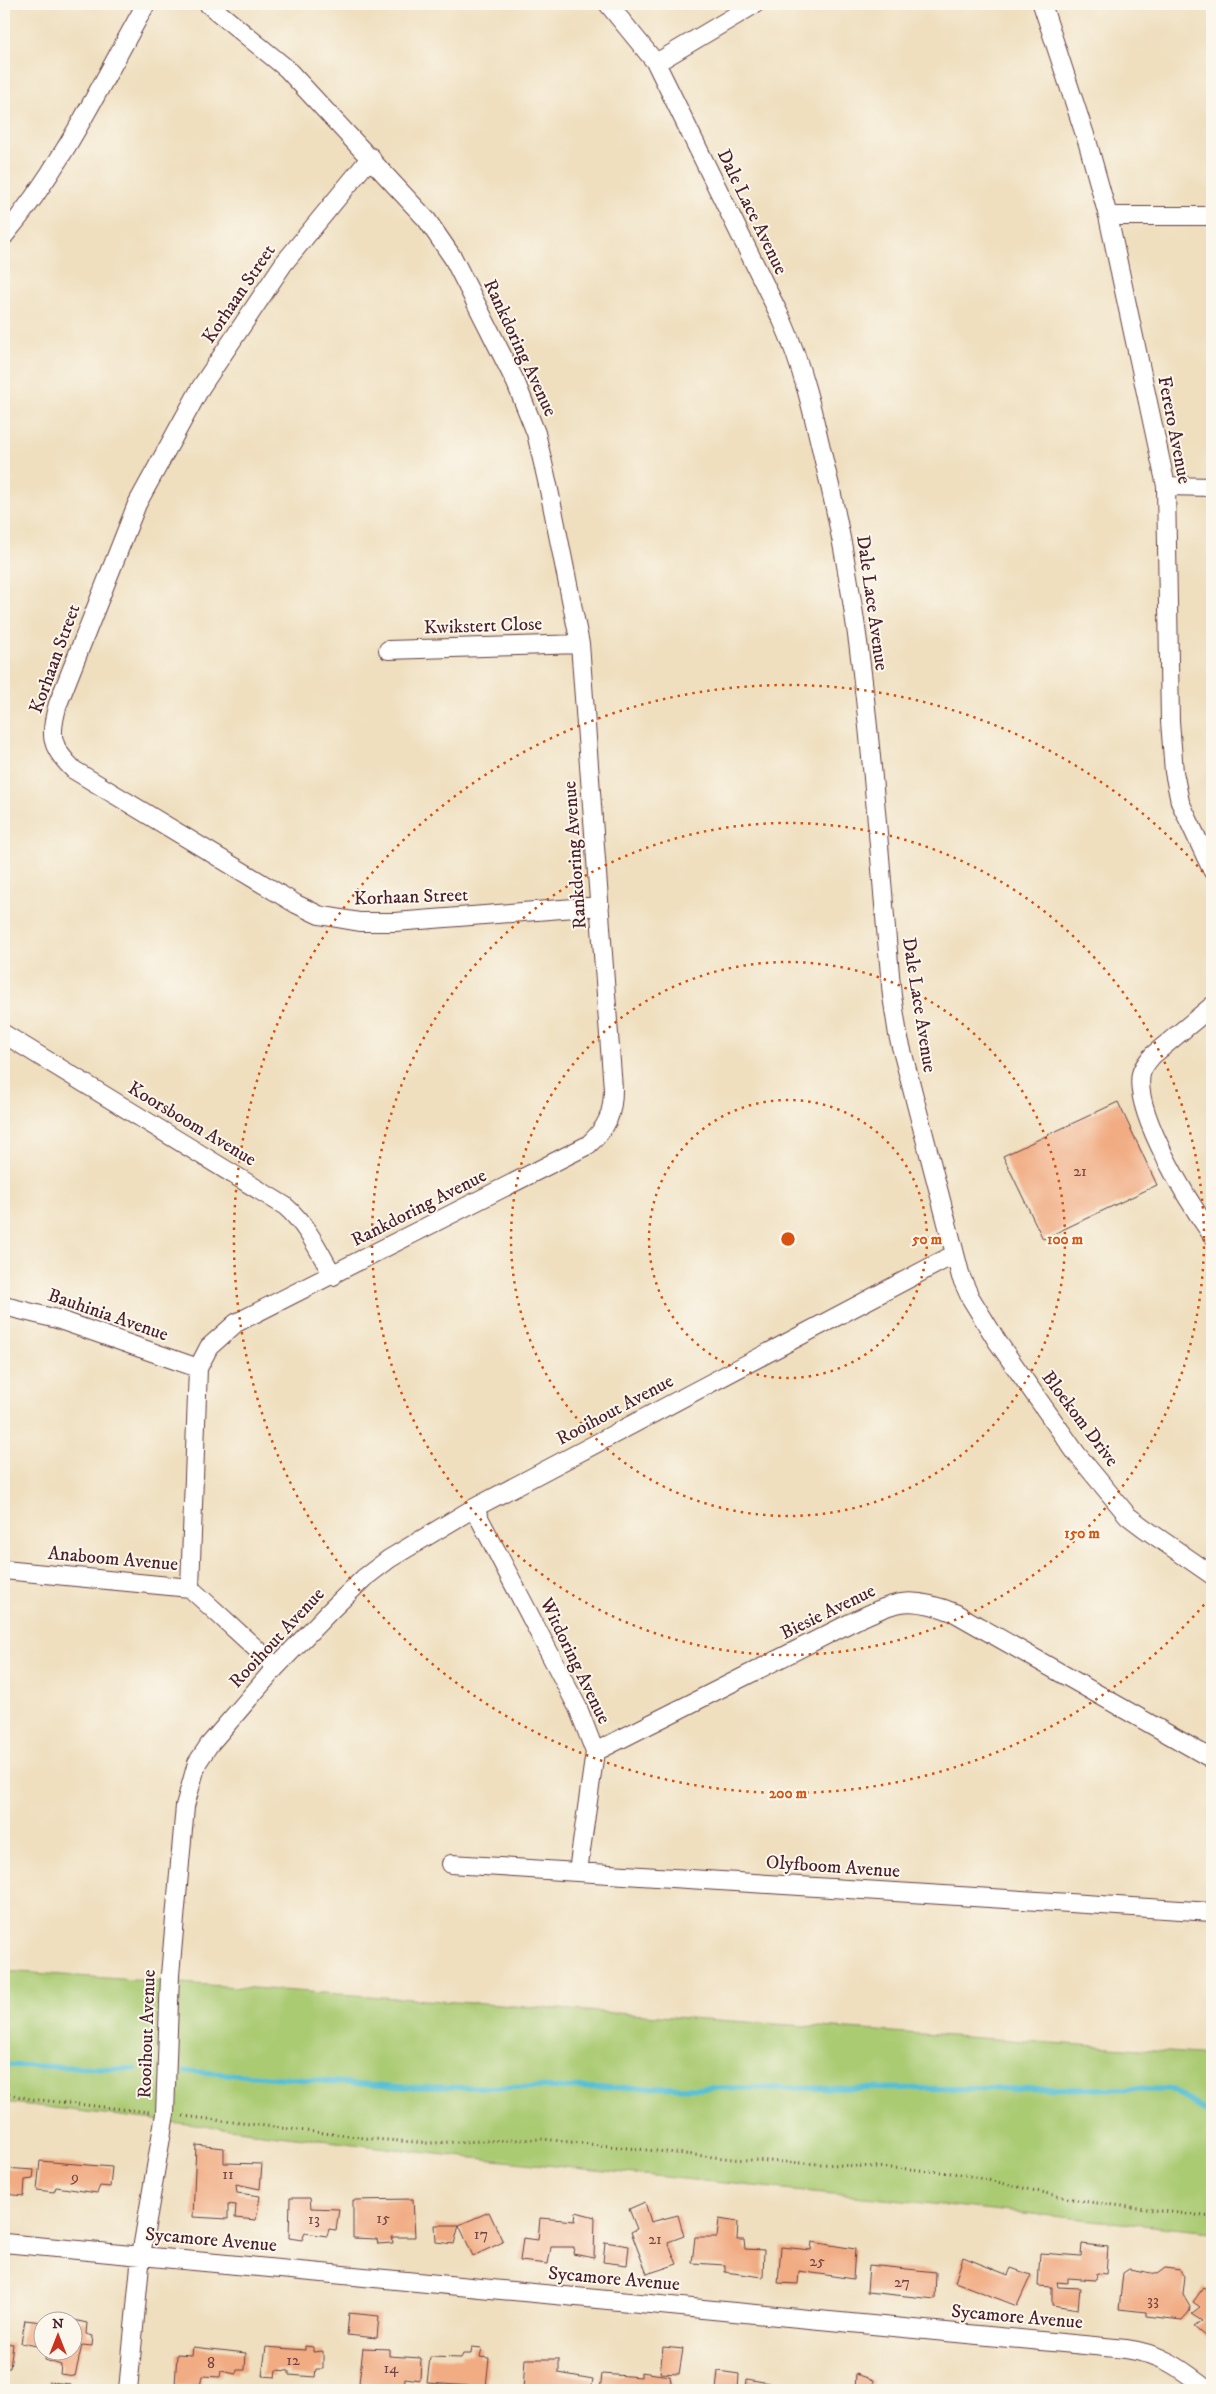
<svg xmlns="http://www.w3.org/2000/svg" width="1216" height="2394" viewBox="0 0 1216 2394" font-family="'IM FELL DW Pica',serif">
<style>
.green{fill:#abcb73;stroke:#7a754f}
.lines{fill:none;stroke-linecap:round;stroke-linejoin:round}
.stream{stroke:#56bfd3;stroke-width:5.5}
.building{fill:#f1ac83}
.street-casing{stroke:#633c41;stroke-width:20}
.path{stroke:#633c41;stroke-width:3;stroke-dasharray:1 4;stroke-linecap:butt}
.street{stroke:#fff;stroke-width:18}
.ring{fill:none;stroke:#d8530f;stroke-width:2.5;stroke-dasharray:2.5 5}
.labels{text-anchor:middle;dominant-baseline:central;stroke-width:4;stroke-linejoin:round;paint-order:stroke}
.number-label{font-size:16px;fill:#744241}
.street-label{font-size:19px;fill:#4a1f2b;stroke:#fbf7ec}
.centre{fill:#d8530f;stroke:#fbf7ec;stroke-width:2.5}
.ring-label{font-size:15px;text-anchor:middle;font-weight:bold;fill:#d8530f;stroke:#fbf7ec;stroke-width:4;stroke-linejoin:round;paint-order:stroke}
</style>
<rect width="100%" height="100%" fill="#fbf7ec"/>
<filter id="ink" filterUnits="userSpaceOnUse"><feTurbulence type="fractalNoise" baseFrequency=".02" numOctaves="2"/><feDisplacementMap in="SourceGraphic" scale="10" xChannelSelector="R" yChannelSelector="G"/><feConvolveMatrix kernelMatrix="1 2 1 2 8 2 1 2 1" color-interpolation-filters="sRGB"/></filter>
<filter id="wash" filterUnits="userSpaceOnUse"><feTurbulence type="fractalNoise" baseFrequency=".0096" numOctaves="4" result="noise"/><feDisplacementMap in="SourceGraphic" scale="20" xChannelSelector="R" yChannelSelector="G"/><feGaussianBlur stdDeviation="1.12" result="paint"/><feColorMatrix in="noise" values="0 0 0 0 0 0 0 0 0 0 0 0 0 0 0 0 0 1.4 0 .05"/><feComposite in="paint" operator="in"/></filter>
<g filter="url(#wash)">
<rect width="100%" height="100%" fill="#efdfbf"/>
<path class="green" d="M4 1971 1212 2054V2232L445 2155 4 2102Z"/>
<g class="lines">
<path class="stream" d="M4 2065 135 2069
M185 2071 404 2087 1172 2089 1212 2116"/>
</g>
<g id="blocks">
<path class="building" d="M1118 1102 1157 1185 1043 1239 1003 1156Z
M196 2145 224 2148V2163L262 2164 260 2189 236 2184 237 2193 260 2196 256 2220 235 2218 236 2205 228 2204V2219L193 2217Z
M40 2161 112 2167 110 2187 100 2186 97 2193 56 2187 54 2192 37 2190Z
M4 2168 34 2170 33 2179 25 2180 24 2196 4 2194Z
M290 2198H310L311 2208 339 2209 336 2230 329 2229 327 2236 305 2233 302 2240 289 2238Z
M413 2199 415 2237H392L393 2243 378 2244 377 2239 353 2238V2200Z
M645 2202 651 2222 678 2215 684 2236 668 2242 677 2264 647 2274 631 2232 637 2229 629 2209Z
M489 2212 503 2242 473 2256 459 2225Z
M576 2212 595 2217 594 2258 573 2254 574 2247H551L548 2264 520 2261 523 2238 538 2240 540 2218 575 2221Z
M719 2219 738 2222 737 2240H744L745 2249 764 2250 763 2277 725 2272V2265L692 2263 695 2237H717Z
M435 2225H459L454 2244 436 2242Z
M605 2242 629 2246 627 2265 603 2262Z
M812 2242 855 2249 853 2279 799 2271 798 2284 778 2283 781 2247 811 2250Z
M1082 2244 1108 2247 1106 2274 1097 2273 1096 2280 1068 2278V2283L1057 2282 1058 2287 1080 2288 1078 2309 1052 2305V2287L1038 2286 1040 2253 1081 2256Z
M963 2257 1008 2275 1011 2268 1031 2275 1017 2306 955 2282Z
M869 2265 936 2272 935 2299 867 2292Z
M1165 2268 1180 2270 1185 2276 1183 2294 1190 2306 1189 2312 1182 2320 1146 2316V2312L1119 2309 1123 2273 1129 2269 1157 2274Z
M1203 2288 1212 2293V2342L1194 2327 1202 2321 1191 2314 1200 2307 1193 2302Z
M349 2313 379 2316 377 2338 347 2335Z
M53 2315 87 2323 86 2334 93 2336 92 2346 82 2345 75 2376 60 2374 61 2365 45 2360 46 2352H72V2322H51Z
M25 2320 42 2322V2347L21 2343Z
M4 2343 13 2344 10 2368H4Z
M305 2346 313 2347V2352L323 2351V2369H316L315 2377 289 2375V2371L276 2370 275 2377 262 2376 266 2347 305 2350Z
M193 2347 246 2353 245 2370H237L236 2374 221 2371 220 2377 202 2376 200 2387 175 2385 177 2354 192 2355Z
M472 2347 482 2348 480 2357 489 2358 486 2387 427 2383 430 2357 461 2358 463 2354H471Z
M663 2347 683 2349 679 2374 660 2373Z
M363 2348 389 2349V2356L421 2358 420 2380 405 2378 404 2388 359 2383Z
M525 2359H559V2373L593 2379 591 2390H523Z
M718 2371 739 2374 738 2390H716Z
M641 2372 670 2376 672 2390H600L602 2374 641 2377Z
M856 2374 874 2380 873 2390H855Z
M747 2379 769 2383V2390H746Z
M48 2382 71 2384V2390H47Z"/>
</g>
</g>
<g filter="url(#ink)">
<use href="#blocks" fill-opacity="0" stroke="#633c41" stroke-width="1"/>
<g class="lines">
<g class="street-casing">
<path id="street" d="M608 4 656 63 782 320C802 365 813 413 824 461 868 636 875 817 892 996L898 1035 961 1277 970 1297 997 1341 1076 1453 1114 1499 1128 1516 1144 1528 1212 1575
M1042 4 1088 144 1108 216 1166 486 1170 721 1174 772 1180 802 1212 870
M656 63 755 4
M371 157 284 263 201 387 137 504 58 704C49 735 50 747 74 770L296 904 319 915 360 922H395L600 906
M1108 216H1212
M4 236C62 167 102 82 146 4
M1166 486 1212 487
M388 650 580 644
M1212 1006 1153 1055C1148 1061 1143 1066 1141 1074 1133 1113 1190 1204 1212 1235
M4 1034 285 1206C307 1225 319 1251 333 1276
M4 1306 57 1319 198 1368
M474 1508 578 1708 595 1752 578 1871
M4 1570 190 1588 276 1667
M190 1588 198 1368 209 1347 236 1323 588 1145C607 1128 613 1114 613 1089L580 644 548 485 536 433 516 383 487 325 453 258 427 220 286 68 208 4
M595 1752 850 1623C895 1602 907 1594 955 1613L1212 1759
M451 1864 1212 1912
M4 2243 1126 2349C1163 2354 1180 2368 1209 2390
M128 2390 141 2255 165 2114 170 1975 185 1806 197 1763 209 1745 276 1667 329 1612 364 1578 389 1559 474 1508 955 1254"/>
</g>
<path class="path" d="M4 2093 31 2099 149 2112
M183 2116 373 2139 428 2143 542 2139 733 2159 909 2169 961 2174 1081 2201 1212 2217"/>
<use href="#street" class="street"/>
</g>
</g>
<g class="ring">
<circle cx="788" cy="1239" r="139"/>
<circle cx="788" cy="1239" r="277"/>
<circle cx="788" cy="1239" r="416"/>
<path d="M1209 1599A554 554 0 1 1 1209 879"/>
</g>
<g class="labels">
<g class="number-label">
<text x="1080" y="1171">21</text>
<text x="228" y="2174">11</text>
<text x="75" y="2177">9</text>
<text x="383" y="2218">15</text>
<text x="314" y="2219">13</text>
<text x="481" y="2234">17</text>
<text x="655" y="2239">21</text>
<text x="817" y="2261">25</text>
<text x="902" y="2282">27</text>
<text x="1153" y="2300">33</text>
<text x="293" y="2360">12</text>
<text x="211" y="2363">8</text>
<text x="391" y="2368">14</text>
</g>
<g class="street-label">
<text transform="translate(752 212) rotate(64)">Dale Lace Avenue</text>
<text transform="translate(239 294) rotate(-56)">Korhaan Street</text>
<text transform="translate(520 348) rotate(65)">Rankdoring Avenue</text>
<text transform="translate(1174 430) rotate(79)">Ferero Avenue</text>
<text transform="translate(872 603) rotate(82)">Dale Lace Avenue</text>
<text transform="translate(483 626) rotate(-2)">Kwikstert Close</text>
<text transform="translate(55 659) rotate(-70)">Korhaan Street</text>
<text transform="translate(575 855) rotate(-94)">Rankdoring Avenue</text>
<text transform="translate(411 897) rotate(-2)">Korhaan Street</text>
<text transform="translate(919 1005) rotate(81)">Dale Lace Avenue</text>
<text transform="translate(192 1124) rotate(31)">Koorsboom Avenue</text>
<text transform="translate(419 1208) rotate(-27)">Rankdoring Avenue</text>
<text transform="translate(108 1315) rotate(19)">Bauhinia Avenue</text>
<text transform="translate(615 1410) rotate(-28)">Rooihout Avenue</text>
<text transform="translate(1080 1419) rotate(53)">Bloekom Drive</text>
<text transform="translate(113 1559) rotate(5)">Anaboom Avenue</text>
<text transform="translate(828 1612) rotate(-26)">Biesie Avenue</text>
<text transform="translate(277 1638) rotate(-47)">Rooihout Avenue</text>
<text transform="translate(575 1661) rotate(64)">Witdoring Avenue</text>
<text transform="translate(833 1867) rotate(4)">Olyfboom Avenue</text>
<text transform="translate(147 2034) rotate(-88)">Rooihout Avenue</text>
<text transform="translate(211 2240) rotate(5)">Sycamore Avenue</text>
<text transform="translate(614 2279) rotate(5)">Sycamore Avenue</text>
<text transform="translate(1017 2317) rotate(5)">Sycamore Avenue</text>
</g>
</g>
<circle cx="788" cy="1239" r="8" class="centre"/>
<g class="ring-label">
<text x="927" y="1244">50 m</text>
<text x="1065" y="1244">100 m</text>
<text x="1082" y="1538">150 m</text>
<text x="788" y="1798">200 m</text>
</g>
<rect width="1216" height="2394" fill="none" stroke="#fbf7ec" stroke-width="20"/>
<g transform="translate(58 2336)"><circle r="24" fill="#fbf7ec" stroke="#b4a19f"/>
<path d="M0-4L9 19L0 12L-9 19Z" fill="#c8321e"/>
<text y="-8" font-size="14" font-weight="bold" text-anchor="middle" fill="#4a1f2b">N</text>
</g>
</svg>
